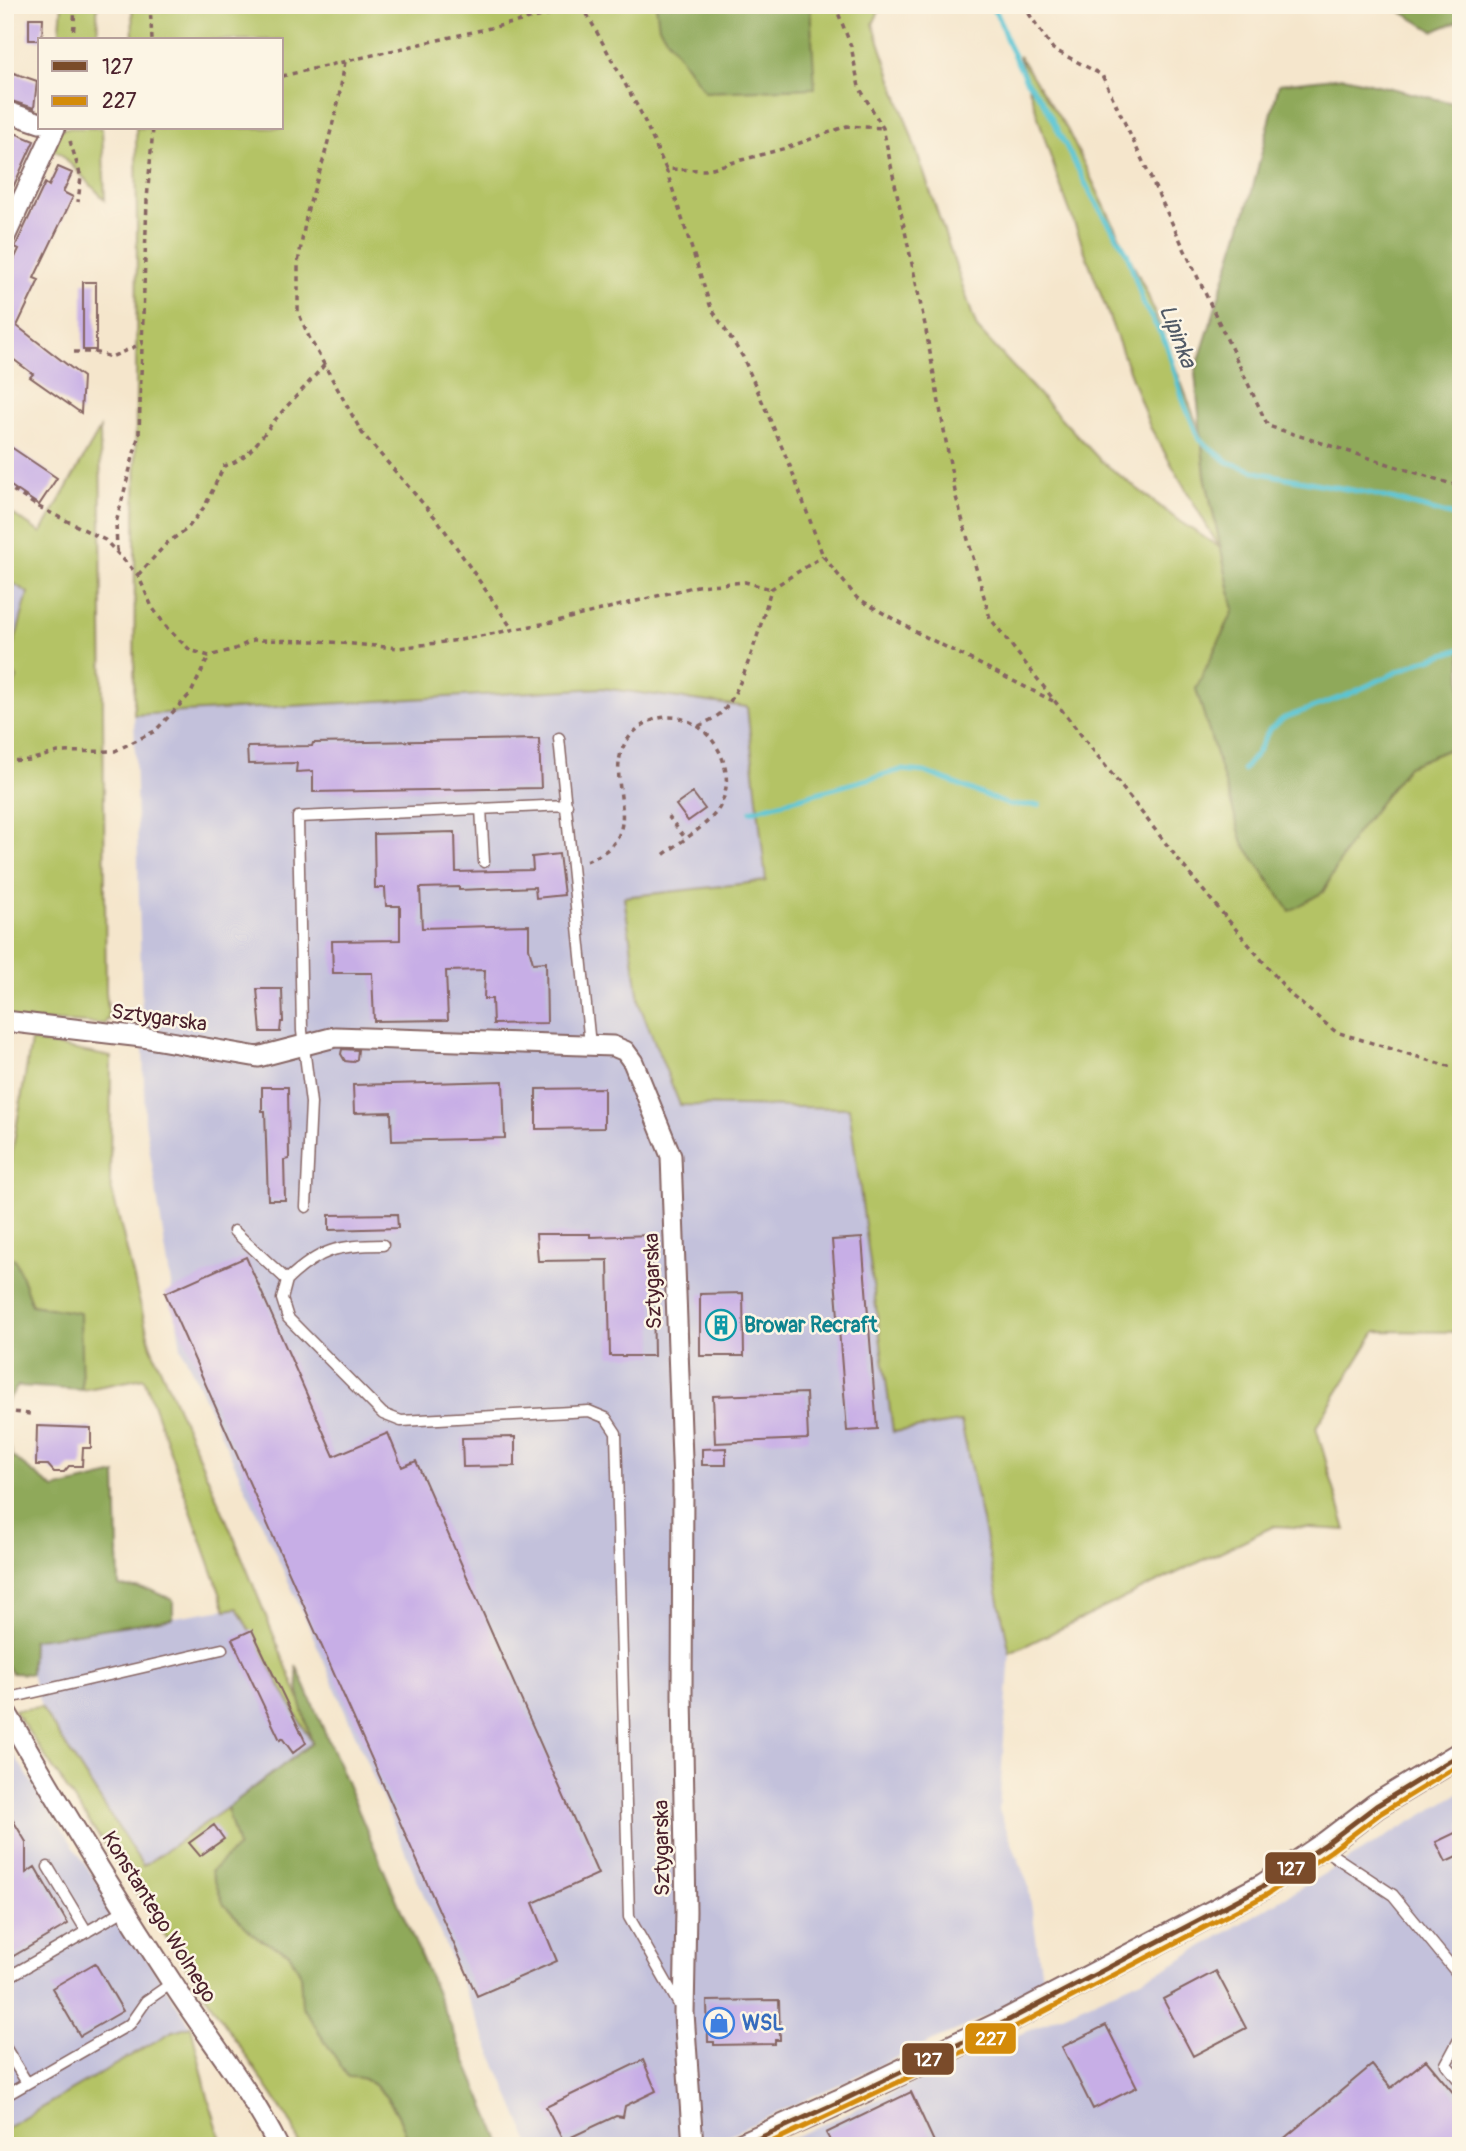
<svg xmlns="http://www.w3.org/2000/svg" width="1466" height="2151" viewBox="0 0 1466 2151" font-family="Pangolin,sans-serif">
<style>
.industrial{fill:#c3c1db}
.green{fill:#b4c365;stroke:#7f7148;stroke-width:2}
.forest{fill:#8fa95a;stroke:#6c6442;stroke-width:2}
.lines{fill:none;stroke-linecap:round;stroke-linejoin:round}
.stream{stroke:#5ac5d4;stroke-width:5}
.building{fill:#c7aee6}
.service-casing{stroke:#866563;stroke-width:13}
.minor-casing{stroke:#866563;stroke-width:23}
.tertiary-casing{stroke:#866563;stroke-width:28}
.path{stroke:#866563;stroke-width:3.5;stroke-dasharray:5 5;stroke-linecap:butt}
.service{stroke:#fff;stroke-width:10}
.minor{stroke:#fff;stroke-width:19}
.tertiary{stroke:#fff;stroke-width:24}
.bus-1-casing{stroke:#fcf5e5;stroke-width:10}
.bus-2-casing{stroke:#fcf5e5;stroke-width:10}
.bus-1{stroke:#7a4b2a;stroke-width:5}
.bus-2{stroke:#d48b09;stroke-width:5}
.labels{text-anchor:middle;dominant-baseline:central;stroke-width:5;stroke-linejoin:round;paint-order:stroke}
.street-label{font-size:21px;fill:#4a1f2b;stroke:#fcf5e5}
.culture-label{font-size:21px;font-weight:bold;fill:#0d838f;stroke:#fcf5e5;text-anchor:start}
.shop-label{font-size:21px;font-weight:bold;fill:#366cbe;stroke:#fcf5e5;text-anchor:start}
.water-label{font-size:23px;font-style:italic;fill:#505966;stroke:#fcf5e5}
.line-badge{stroke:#fcf5e5;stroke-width:2.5}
.badge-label{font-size:19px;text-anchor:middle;font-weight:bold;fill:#fff}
</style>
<rect width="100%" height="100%" fill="#fcf5e5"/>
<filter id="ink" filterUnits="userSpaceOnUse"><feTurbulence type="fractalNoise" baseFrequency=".0143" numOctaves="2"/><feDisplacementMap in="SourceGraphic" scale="14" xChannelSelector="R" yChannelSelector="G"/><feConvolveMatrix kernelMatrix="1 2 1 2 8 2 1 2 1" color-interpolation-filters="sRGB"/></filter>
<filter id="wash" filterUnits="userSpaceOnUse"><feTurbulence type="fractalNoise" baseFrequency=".00686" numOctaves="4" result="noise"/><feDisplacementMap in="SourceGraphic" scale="28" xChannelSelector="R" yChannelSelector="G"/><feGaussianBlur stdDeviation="1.57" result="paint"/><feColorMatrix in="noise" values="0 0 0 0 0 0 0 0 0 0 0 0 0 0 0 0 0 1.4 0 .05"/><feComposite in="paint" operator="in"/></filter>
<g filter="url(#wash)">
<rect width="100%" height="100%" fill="#f5e6cc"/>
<path class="industrial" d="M5 578 28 593 8 667 17 677 5 716Z
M602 688 748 707 766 881 624 897 680 1105 849 1108 893 1431 961 1422 1010 1653 999 1810 1028 1884 1044 1990 705 2146H531L307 1622 181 1347 145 1121 134 715Z
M237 1607 312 1743 227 1808 143 1866 41 1707 31 1674 32 1640Z
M5 1741 191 2026 172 2031 5 2129Z
M1461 1792V2146H775L1168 1967Z"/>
<path class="green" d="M62 5H97L98 40H59Z
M132 5H882L873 24 977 328 1100 460 1179 521 1219 547 1150 427 1055 171 1019 56 1067 129 1147 293 1201 435 1205 475 1234 610 1196 689 1323 892 1352 839 1408 766 1461 744V1332L1376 1331 1316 1427 1346 1530 1274 1526 1010 1653 961 1422 893 1432 849 1108 680 1105 640 1006 624 897 766 881 747 707 602 688 134 715 137 228 136 128H282V40H133Z
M53 128H102L105 200 60 153 43 146Z
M100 429 106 992 109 1020H106V1024L5 1019V716L17 677 8 667 28 593 5 578V509L41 533Z
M31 1041 111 1057 110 1183 151 1347 235 1540 300 1700 312 1743 237 1608 226 1610 144 1378 82 1390 79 1313 32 1305 15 1259 5 1256V1194Z
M41 1707 143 1866 227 1808 238 1847 257 1938 289 1953 300 1973 303 2006 348 2076C353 2077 359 2077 364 2079 388 2090 404 2122 409 2146H299L293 2126 14 1710Z
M191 2026 208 2097 223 2146H5V2129L173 2031Z"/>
<path class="forest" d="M656 5H810L815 88 705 92 659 27Z
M1389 5H1461V20L1434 31Z
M1344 77 1453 103 1461 102V744L1408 766 1352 839 1323 892 1290 911 1243 843 1196 689 1234 610 1205 475 1195 373 1252 191 1279 84Z
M5 1256 15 1259 32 1305 80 1313 82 1390 18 1386 5 1404Z
M5 1412 7 1437 13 1457 54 1489 116 1474 119 1586 151 1590 173 1600V1618L32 1640 31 1674 12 1673 5 1663Z
M296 1665 498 2136 501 2146H409C404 2122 388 2090 364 2079 359 2077 353 2077 348 2077L302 2006 300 1973 289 1953 257 1938 224 1905 211 1871 238 1847 227 1808 312 1743 300 1700Z"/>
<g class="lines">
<path class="stream" d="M990 5 999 18 1008 44 1026 80 1042 100 1093 198 1127 253 1144 305 1166 343 1184 403 1199 439 1228 462 1261 473 1373 494 1461 518
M1243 770 1257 753 1269 730 1284 718 1347 695 1419 662 1461 649
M751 811 901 770 925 772 1010 805H1039"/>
</g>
<g id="blocks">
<path class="building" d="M29 18H43L42 40H29Z
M5 70 37 81 34 108 5 99Z
M5 129 34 141 5 205Z
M58 167 72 173 63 192 73 197 34 278 39 280 17 326 83 377 81 413 30 377 33 374 5 353V279L19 249 15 247 45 183 49 186Z
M83 282H96V350H83Z
M5 443 57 478 39 505 5 482Z
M539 739 541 788 313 792V771L296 772 297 763 248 764 247 747 312 746 313 743Z
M693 793 705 809 688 821 676 805Z
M455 832 456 872 533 870 532 857 559 854 564 895 536 898 535 887 459 890V887L420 888 422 928 529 925V948L533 963 546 962 547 1023 493 1024 492 999H484L485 970 446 971 448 1020 374 1021 372 973H333L332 941 400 940V906H386L385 888H375L374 834Z
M257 989H282L283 1022H281L280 1032H261Z
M342 1049 358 1050 357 1059 353 1062 345 1061 341 1054Z
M503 1081 505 1138 392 1141 391 1112 354 1113 353 1085Z
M262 1087H288L289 1159 284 1160 285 1200H268L265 1111H262Z
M604 1088V1128L536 1129V1089Z
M397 1214 398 1228 329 1230V1215Z
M536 1234H590V1237L652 1235 654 1356H610L608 1260 538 1261Z
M862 1238 877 1429 847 1431 832 1240Z
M246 1257 334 1456 388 1433 402 1467 416 1461 598 1874 533 1903 557 1961 477 1996 165 1293Z
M743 1293 744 1356H700V1294Z
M806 1393 808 1439 715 1443 713 1396Z
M37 1426 91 1428V1448H83L82 1466H69L64 1472H54L48 1465H36Z
M515 1437V1466L463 1467 462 1438Z
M726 1448V1465H702V1449Z
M252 1630 306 1743 293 1753 282 1738 280 1740 232 1639Z
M5 1807 26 1842V1873L35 1867 68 1924 5 1961Z
M214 1825 224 1839 200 1856 189 1843Z
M1461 1830V1855L1446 1862 1436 1842Z
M95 1963 123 2011 80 2036 52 1988Z
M1216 1971 1246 2028 1193 2056 1163 1999Z
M779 2000 780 2040H775V2044L714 2045V2042H708L707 2001Z
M1106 2025 1137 2087 1093 2109 1062 2047Z
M643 2060 656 2091 625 2106 623 2117 616 2116 563 2141 546 2107Z
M1426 2060 1461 2102V2146H1275L1372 2065 1391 2088Z
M911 2092 936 2146H833L826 2133Z"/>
</g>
</g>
<g filter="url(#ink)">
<use href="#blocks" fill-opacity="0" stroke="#866563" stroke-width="2"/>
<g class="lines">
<g class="service-casing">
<path id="service" d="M559 738 590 1045
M481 808 484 862
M306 1207 311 1103 302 1031 298 817 567 805
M234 1231 287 1280C320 1249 338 1245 383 1245
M287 1280 282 1299 288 1318 383 1414 401 1421 589 1411 606 1418 616 1433 629 1917 681 2008
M5 1699 222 1649
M1322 1848 1393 1895 1461 1978
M48 1867 87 1932
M5 1979 126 1909
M1461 2036 1446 2064 1461 2083
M5 2047 27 2083
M5 2096 130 2024 146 2001 172 1983"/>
</g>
<g class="minor-casing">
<path id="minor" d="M5 111 40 123
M5 237 55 128
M5 1021 142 1037 258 1057 335 1037 613 1046 625 1051 633 1062 671 1156 683 1486 682 1695 686 1911 684 2013 693 2146
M5 1710C58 1803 115 1895 173 1984 207 2037 250 2089 278 2146"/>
</g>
<g class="tertiary-casing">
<path id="tertiary" d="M741 2146 839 2102 1005 2022 1264 1886 1326 1844 1376 1806 1461 1754"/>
</g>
<path class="path" d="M150 5 152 40
M582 5 641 113 666 169 705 170 786 148 847 126 882 128
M835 5 851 46 859 87 883 128 925 325 956 497 990 618 1192 877 1292 996 1336 1032 1461 1070
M1023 5 1053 49 1102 75 1268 426 1458 486 1461 482
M73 40 75 5
M345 62 338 103 323 161 307 212 298 263V312L309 337 362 433 439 522 513 630
M282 76 590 5
M70 141 81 177 78 202
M666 169 711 308 743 357 790 466 823 556 857 598 916 632 1053 701
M74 352H94L111 357 143 343
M5 485 37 506 105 540 138 575 152 607 168 629 190 650 209 656 235 649 253 640 319 641 398 648 460 640 557 621 697 586 745 582 771 589
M117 551 116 523 139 434 147 200 153 128
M138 575 167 543 187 529 205 506 224 466C251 459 262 434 280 414 295 397 311 381 325 364
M699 726C706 722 716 718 722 712 743 691 763 618 771 589L823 556
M5 761 29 760 58 752 115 751 155 731 191 693 209 656
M668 816 685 838
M586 861C663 833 585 768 640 727 690 691 747 760 719 808 709 825 678 843 662 856
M5 1411 30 1414"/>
<use href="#service" class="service"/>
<use href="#minor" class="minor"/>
<use href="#tertiary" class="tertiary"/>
<g class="bus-1-casing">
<path id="bus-1" d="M742 2146 839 2102 1005 2022 1264 1886 1326 1844 1376 1806 1461 1754"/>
</g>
<g class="bus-2-casing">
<path id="bus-2" d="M763 2146 1009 2030 1268 1894 1331 1851 1381 1813 1461 1764"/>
</g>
<use href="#bus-1" class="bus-1"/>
<use href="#bus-2" class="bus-2"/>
</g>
</g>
<defs>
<g id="building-ring" transform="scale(1.575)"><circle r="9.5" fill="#fcf5e5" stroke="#0f9aa8" stroke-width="1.5"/><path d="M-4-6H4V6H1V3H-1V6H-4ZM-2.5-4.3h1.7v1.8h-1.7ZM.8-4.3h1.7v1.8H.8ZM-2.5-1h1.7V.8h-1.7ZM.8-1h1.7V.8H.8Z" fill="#0f9aa8"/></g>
<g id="shop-ring" transform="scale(1.575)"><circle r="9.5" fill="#fcf5e5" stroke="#3f7fe0" stroke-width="1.5"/><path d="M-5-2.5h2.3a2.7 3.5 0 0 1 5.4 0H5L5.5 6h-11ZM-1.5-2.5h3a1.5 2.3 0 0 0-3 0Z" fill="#3f7fe0"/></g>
</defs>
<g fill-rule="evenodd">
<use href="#building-ring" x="721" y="1325"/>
<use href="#shop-ring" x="719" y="2023"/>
</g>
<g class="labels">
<g class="street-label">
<text transform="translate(159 1018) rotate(8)">Sztygarska</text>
<text transform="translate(653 1281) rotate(-92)">Sztygarska</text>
<text transform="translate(662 1848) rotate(-91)">Sztygarska</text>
<text transform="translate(159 1917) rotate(58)">Konstantego Wolnego</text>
</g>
<g class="culture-label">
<text x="744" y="1325">Browar Recraft</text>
</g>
<g class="shop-label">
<text x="742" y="2023">WSL</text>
</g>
<g class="water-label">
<text transform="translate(1178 336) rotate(69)">Lipinka</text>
</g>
</g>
<g class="line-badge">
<rect x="1264" y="1851" width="53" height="34" rx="7" fill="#7a4b2a"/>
<rect x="964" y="2022" width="53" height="33" rx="7" fill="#d48b09"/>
<rect x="901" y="2042" width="54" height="34" rx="7" fill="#7a4b2a"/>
</g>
<g class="badge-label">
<text x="1291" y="1875">127</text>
<text x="991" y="2045">227</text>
<text x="928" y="2066">127</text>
</g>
<rect width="1466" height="2151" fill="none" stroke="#fcf5e5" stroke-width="28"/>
<rect x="38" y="38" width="245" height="91" fill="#fcf5e5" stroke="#b59f9b" stroke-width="2"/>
<rect x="52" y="61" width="35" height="10" fill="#7a4b2a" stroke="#b59f9b" stroke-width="2"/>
<text x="102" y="74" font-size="21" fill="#4a1f2b">127</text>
<rect x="52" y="96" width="35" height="10" fill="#d48b09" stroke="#b59f9b" stroke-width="2"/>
<text x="102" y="108" font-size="21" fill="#4a1f2b">227</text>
</svg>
